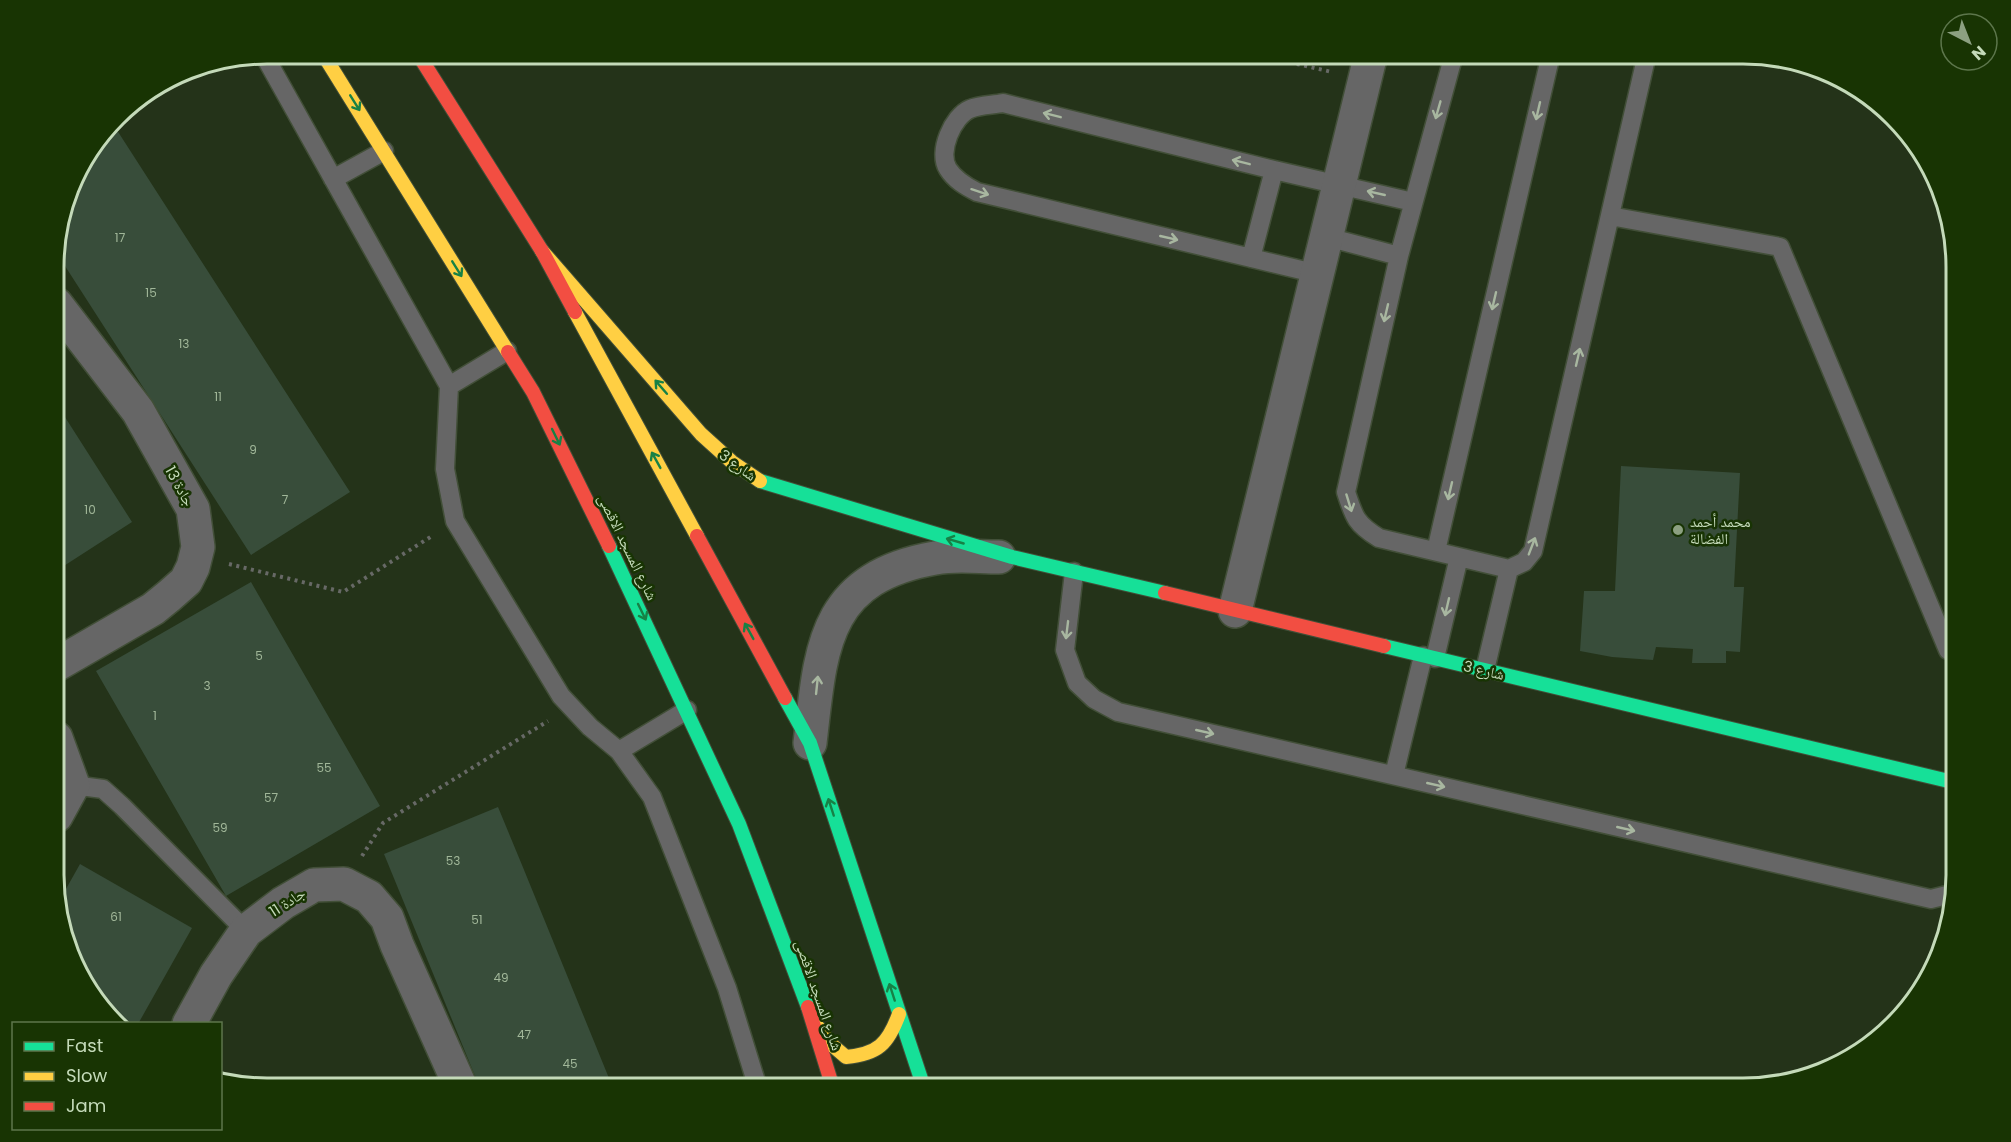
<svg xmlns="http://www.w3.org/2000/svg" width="2011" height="1142" viewBox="0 0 2011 1142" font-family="Poppins,'Noto Naskh Arabic',sans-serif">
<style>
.building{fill:#384d3a}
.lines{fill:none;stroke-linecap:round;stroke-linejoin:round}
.lane-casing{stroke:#424f38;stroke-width:21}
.street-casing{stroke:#424f38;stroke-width:36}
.fast-casing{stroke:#424f38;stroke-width:16}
.slow-casing{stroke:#424f38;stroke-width:16}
.jam-casing{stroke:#424f38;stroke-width:16}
.path{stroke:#676966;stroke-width:4;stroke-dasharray:3 4.5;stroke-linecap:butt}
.lane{stroke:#666;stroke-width:18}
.street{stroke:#666;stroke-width:33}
.fast{stroke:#16e098;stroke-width:14}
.slow{stroke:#ffcf43;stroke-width:14}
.jam{stroke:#f24e42;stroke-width:14}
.oneway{stroke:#178146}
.oneway2{stroke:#a8b7a0}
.poi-dot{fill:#8ca081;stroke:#183403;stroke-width:2}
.labels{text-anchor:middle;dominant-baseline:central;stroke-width:5;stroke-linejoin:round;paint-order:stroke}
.number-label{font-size:12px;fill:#a1b799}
.street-label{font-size:15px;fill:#c4dab9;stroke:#183403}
.poi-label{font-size:15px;fill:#c4dab9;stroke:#183403;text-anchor:start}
.rim{fill:none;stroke:#c4dab9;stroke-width:3}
</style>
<rect width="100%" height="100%" fill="#243319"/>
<path class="building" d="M113 124 350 492 251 555 56 252V240L76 173Z
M56 403 132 522 56 571Z
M1621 466 1740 473 1734 587H1744L1740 652 1726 651V663H1692L1693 649 1656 647 1653 660 1612 657 1580 651 1584 591H1615Z
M251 582 380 806 226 896 96 671Z
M498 807 522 865 613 1088H480L384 854Z
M80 864 192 928 138 1024H122L90 994 57 905Z"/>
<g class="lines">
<g class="lane-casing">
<path id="lane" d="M1454 54 1399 256 1346 492C1354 517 1356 524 1379 538L1509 569 1524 562 1533 551 1647 54
M264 55 449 386 445 469 455 521 561 696 590 727 619 751 652 797 727 988 758 1088
M333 179 384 151
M1610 216 1780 247 1948 650 1957 651
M1327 237 1399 256
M1251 258 1274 170
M1318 274 977 192C965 186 955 180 948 169 937 152 953 116 970 109 979 105 993 105 1003 103L1274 170 1413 202
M449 386 507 351
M1436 551 1551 54
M1074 572 1065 650 1077 683 1094 699 1118 712 1931 899 1955 893
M1435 658 1459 557
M1485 670 1509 569
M619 751 687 710
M1394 775 1423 656
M73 785 103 789 122 806 246 931"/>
</g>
<g class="street-casing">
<path id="street" d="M56 304 138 411 193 509 198 547 193 567 186 581 169 596 153 609 56 665
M1235 611 1371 54
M56 738 73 785 56 816
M810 743C821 648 822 578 935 558 955 554 978 557 999 557
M189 1024 216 975 246 931 283 903 314 885 344 884 369 897 387 918 397 945 461 1088"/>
</g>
<g class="fast-casing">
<path id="fast" d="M760 481 1012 557 1165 593
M609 546 739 824 808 1007
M1384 646 1957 783
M785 698 810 743 924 1088"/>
</g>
<g class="slow-casing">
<path id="slow" d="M323 54 508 352
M542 251 701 434 732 462 760 481
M575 312 697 536
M817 1026 832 1045 846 1057C878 1054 888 1044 899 1014"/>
</g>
<g class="jam-casing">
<path id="jam" d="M418 54 542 251 575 312
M508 352 533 392 609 546
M697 536 785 698
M1165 593 1384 646
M808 1007 833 1088"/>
</g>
<path class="path" d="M1253 54 1332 72
M229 564 343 592 432 536
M362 856 383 823 548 721"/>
<use href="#lane" class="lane"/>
<use href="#street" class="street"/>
<use href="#fast" class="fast"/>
<use href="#slow" class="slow"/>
<use href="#jam" class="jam"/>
</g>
<defs><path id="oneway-shaft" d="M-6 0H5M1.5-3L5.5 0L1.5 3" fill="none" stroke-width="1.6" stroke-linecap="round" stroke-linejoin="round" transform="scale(1.5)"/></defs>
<g class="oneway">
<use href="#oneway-shaft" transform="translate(355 103) rotate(58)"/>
<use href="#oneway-shaft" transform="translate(457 269) rotate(58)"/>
<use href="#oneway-shaft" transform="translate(661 387) rotate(-131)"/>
<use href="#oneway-shaft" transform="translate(556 437) rotate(64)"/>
<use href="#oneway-shaft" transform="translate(656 460) rotate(-119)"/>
<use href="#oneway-shaft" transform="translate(955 541) rotate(-164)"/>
<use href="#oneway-shaft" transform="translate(642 612) rotate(64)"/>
<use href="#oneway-shaft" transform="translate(749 631) rotate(-119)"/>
<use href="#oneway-shaft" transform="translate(831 807) rotate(-108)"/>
<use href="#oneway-shaft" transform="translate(892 992) rotate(-108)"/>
</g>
<g class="oneway2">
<use href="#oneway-shaft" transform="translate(1438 110) rotate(106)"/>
<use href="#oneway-shaft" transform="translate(1538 111) rotate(103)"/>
<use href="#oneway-shaft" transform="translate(1052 115) rotate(-166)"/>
<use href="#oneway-shaft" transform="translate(1241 162) rotate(-166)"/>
<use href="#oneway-shaft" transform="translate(980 192) rotate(18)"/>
<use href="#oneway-shaft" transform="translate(1376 193) rotate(-167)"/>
<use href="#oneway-shaft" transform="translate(1169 238) rotate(13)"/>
<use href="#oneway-shaft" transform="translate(1494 301) rotate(103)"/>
<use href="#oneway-shaft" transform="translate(1386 313) rotate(103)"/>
<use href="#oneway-shaft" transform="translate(1578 357) rotate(-77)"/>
<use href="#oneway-shaft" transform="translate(1450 491) rotate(103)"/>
<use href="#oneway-shaft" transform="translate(1349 503) rotate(73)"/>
<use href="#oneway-shaft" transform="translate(1532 546) rotate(-69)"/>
<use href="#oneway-shaft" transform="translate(1447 607) rotate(103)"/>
<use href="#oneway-shaft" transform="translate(1067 630) rotate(97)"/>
<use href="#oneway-shaft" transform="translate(817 685) rotate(-84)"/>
<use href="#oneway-shaft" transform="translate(1205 732) rotate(13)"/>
<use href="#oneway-shaft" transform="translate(1436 785) rotate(13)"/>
<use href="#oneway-shaft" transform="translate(1626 829) rotate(13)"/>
</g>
<circle class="poi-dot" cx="1678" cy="530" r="6"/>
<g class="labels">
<g class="number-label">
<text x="120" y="237">17</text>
<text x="151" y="292">15</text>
<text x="184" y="343">13</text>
<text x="218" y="396">11</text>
<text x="253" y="449">9</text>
<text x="285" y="499">7</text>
<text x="90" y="509">10</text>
<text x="259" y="655">5</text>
<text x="207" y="685">3</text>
<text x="155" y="715">1</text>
<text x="324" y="767">55</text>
<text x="271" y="797">57</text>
<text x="220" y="827">59</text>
<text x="453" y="860">53</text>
<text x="116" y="916">61</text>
<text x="477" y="919">51</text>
<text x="501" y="977">49</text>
<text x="524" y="1034">47</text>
<text x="570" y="1063">45</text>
</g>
<g class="street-label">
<text transform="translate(738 465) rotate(36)">شارع 3</text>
<text transform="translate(180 486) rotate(61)">جادة 13</text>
<text transform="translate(628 547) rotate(64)">شارع المسجد الاقصى</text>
<text transform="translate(1484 670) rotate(13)">شارع 3</text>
<text transform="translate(287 902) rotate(-33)">جادة 11</text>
<text transform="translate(819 995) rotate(71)">شارع المسجد الاقصى</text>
</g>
<g class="poi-label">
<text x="1690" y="521">محمد أحمد<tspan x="1690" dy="17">الفضالة</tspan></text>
</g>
</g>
<path d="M0 0H2011V1142H0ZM267 64H1743A203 203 0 0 1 1946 267V875A203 203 0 0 1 1743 1078H267A203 203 0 0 1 64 875V267A203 203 0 0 1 267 64Z" fill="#183403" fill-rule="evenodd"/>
<path class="rim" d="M267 64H1743A203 203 0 0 1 1946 267V875A203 203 0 0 1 1743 1078H267A203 203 0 0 1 64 875V267A203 203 0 0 1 267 64Z"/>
<rect x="12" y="1022" width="210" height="108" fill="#183403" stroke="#5d764c" stroke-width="1.5"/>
<rect x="24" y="1042" width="30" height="9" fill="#16e098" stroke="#5d764c" stroke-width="1.5"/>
<text x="66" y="1052" font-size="18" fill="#c4dab9">Fast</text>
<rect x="24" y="1072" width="30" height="9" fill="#ffcf43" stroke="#5d764c" stroke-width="1.5"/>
<text x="66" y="1082" font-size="18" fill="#c4dab9">Slow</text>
<rect x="24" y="1102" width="30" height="9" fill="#f24e42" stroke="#5d764c" stroke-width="1.5"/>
<text x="66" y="1112" font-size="18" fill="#c4dab9">Jam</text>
<g transform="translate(1969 42) rotate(138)"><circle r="28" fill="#183403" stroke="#5d764c" stroke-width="1.5"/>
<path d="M0-4.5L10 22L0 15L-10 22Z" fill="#8ca081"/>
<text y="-9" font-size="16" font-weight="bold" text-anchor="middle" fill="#c4dab9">N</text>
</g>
</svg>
